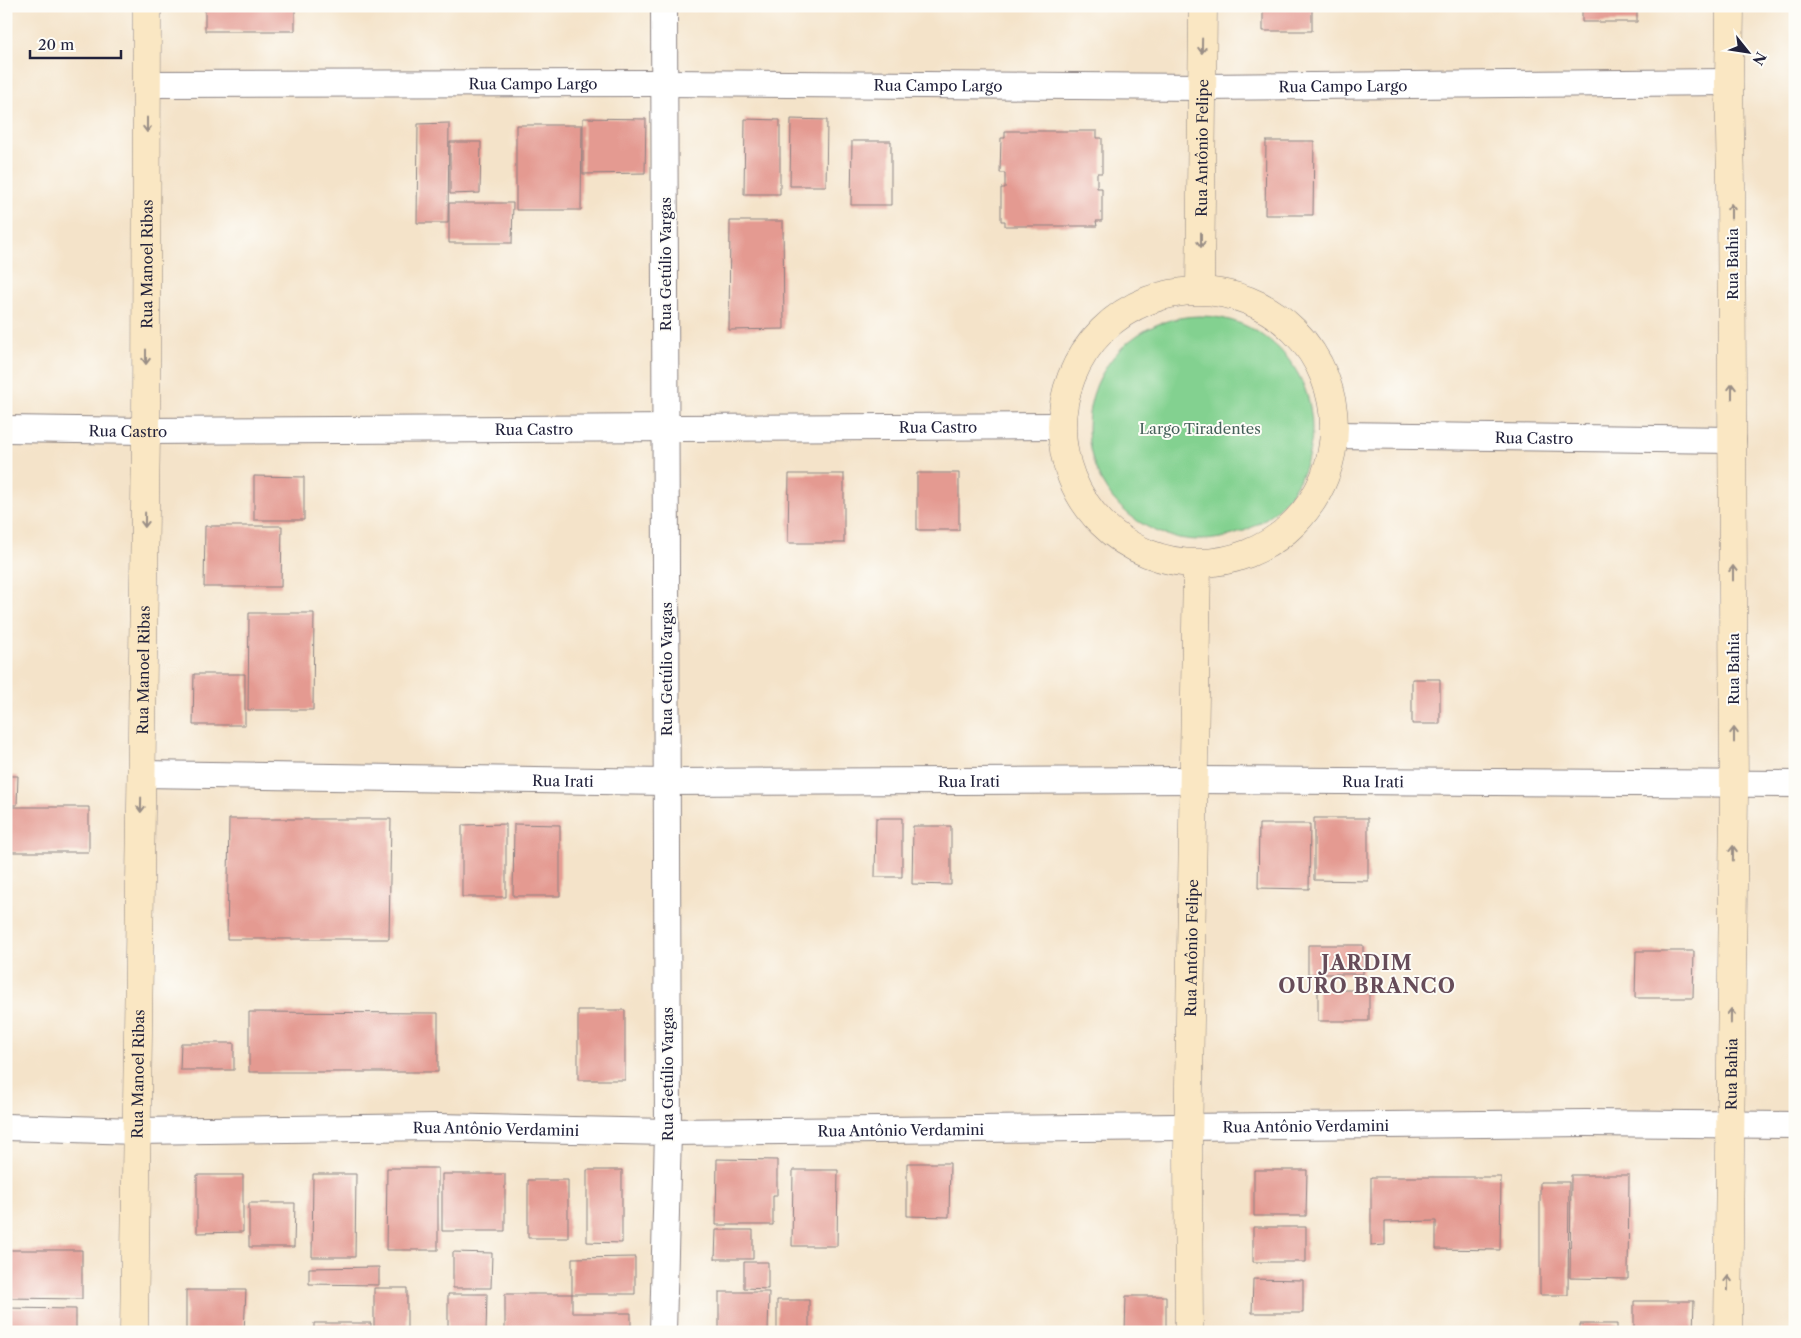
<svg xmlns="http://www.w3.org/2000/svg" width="1801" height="1338" viewBox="0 0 1801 1338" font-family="'Libre Caslon Text',serif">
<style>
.green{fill:#83d190;stroke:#527a66}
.building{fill:#e49a91}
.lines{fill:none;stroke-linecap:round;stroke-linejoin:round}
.street-casing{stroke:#8b8282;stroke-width:28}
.secondary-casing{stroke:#8b8282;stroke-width:29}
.street{stroke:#fff;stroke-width:26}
.secondary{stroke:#fae7c3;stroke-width:28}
.oneway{stroke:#998e86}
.labels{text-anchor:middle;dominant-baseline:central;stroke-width:4;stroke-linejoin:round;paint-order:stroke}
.street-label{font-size:15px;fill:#22223b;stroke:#fdfcf7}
.park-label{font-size:15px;fill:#445f59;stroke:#fdfcf7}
.district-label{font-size:20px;font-weight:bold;letter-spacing:1px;fill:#664c59;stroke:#fdfcf7}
</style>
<rect width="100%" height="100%" fill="#fdfcf7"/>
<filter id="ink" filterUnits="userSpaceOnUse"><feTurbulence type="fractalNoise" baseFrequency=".02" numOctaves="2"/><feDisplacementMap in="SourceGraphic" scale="10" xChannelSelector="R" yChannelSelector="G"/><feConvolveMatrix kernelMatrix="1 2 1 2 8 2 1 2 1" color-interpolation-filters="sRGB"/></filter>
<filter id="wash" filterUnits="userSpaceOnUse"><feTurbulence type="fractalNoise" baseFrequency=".0096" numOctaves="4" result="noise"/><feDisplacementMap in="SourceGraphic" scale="20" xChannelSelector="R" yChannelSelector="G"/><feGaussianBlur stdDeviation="1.12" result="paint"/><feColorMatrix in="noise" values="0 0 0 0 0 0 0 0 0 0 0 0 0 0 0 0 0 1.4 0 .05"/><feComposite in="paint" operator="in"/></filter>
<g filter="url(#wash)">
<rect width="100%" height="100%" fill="#f4e3c9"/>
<path class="green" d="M1088 428a112 112 0 1 1 224 0a112 112 0 1 1-224 0Z"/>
<g id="blocks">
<path class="building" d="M205 6H295V31H205Z
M1263 6H1312V31H1263Z
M1582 6H1637V22H1582Z
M583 118 646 119 645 173 583 174Z
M745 119 780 120V194H744Z
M791 119 827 120 826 186H790Z
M449 123 448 223H417L418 124Z
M516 125H582L581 210H516Z
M1005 131H1097V138H1102V173H1097V188H1102V221H1096L1097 226H1005V221H1001V188H1005V173H1000L1001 138H1005Z
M852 141H891V205H851Z
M1266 141H1314L1313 215H1265Z
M450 142H481L480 193 450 194Z
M449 203H513L512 243H449Z
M730 221H783L784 329 729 330Z
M917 473H959V530H917Z
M789 474H844V543H788Z
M254 476 304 477V520H254Z
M205 526H282L281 587H204Z
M249 613H314L313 710H248Z
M194 674H245V725H193Z
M1412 679H1440V724H1412Z
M6 776H18L17 805H6Z
M6 807H89V852H6Z
M876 818H902V877H875Z
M1314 818H1368V881L1314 880Z
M229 819H391L389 939H227Z
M506 824V897H462V825Z
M514 824 560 825V896H513Z
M1259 824H1310L1309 889 1258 888Z
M913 826H951V885L912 884Z
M1308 945H1363V974H1308Z
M1636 951H1694L1693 998H1635Z
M1318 990H1369V1021H1318Z
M578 1010H625V1080H578Z
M249 1012 438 1013V1072H249Z
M181 1043H234V1070H180Z
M717 1159 777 1160V1196H773V1225H716Z
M907 1163H950L949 1217 907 1216Z
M387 1168H438V1250H386Z
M587 1170H622V1243L587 1242Z
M793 1170H838L837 1246H792Z
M1254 1170H1307L1306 1216H1254Z
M313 1174H356L355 1257H312Z
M442 1174H505V1231H442Z
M197 1175H243V1232L197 1233Z
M1571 1175H1629L1628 1279 1570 1278Z
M1371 1177H1501L1500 1250 1436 1249V1221L1385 1222V1245L1371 1246Z
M528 1180H568V1238H528Z
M1540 1182H1569L1568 1295H1540Z
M249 1203H295L294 1247H249Z
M1253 1227H1306V1262H1253Z
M716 1230H753V1259H715Z
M6 1250H82V1299L6 1298Z
M453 1252 492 1253 491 1288H453Z
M635 1257V1294H572V1313H631V1332H505V1294H572V1258Z
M744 1262H768V1289L744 1288Z
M379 1267V1285L309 1284V1268Z
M1253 1279 1303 1280V1313H1252Z
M374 1288H407V1332H374Z
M186 1290H246L244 1332H186Z
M719 1292H769L768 1332H719Z
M448 1294H487L486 1332H448Z
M1126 1296H1166V1332H1125Z
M777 1300H809V1332H777Z
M1634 1301H1694L1693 1332H1634Z
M6 1308 76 1309V1332H6Z
M314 1323H371V1332H314Z
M1580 1324H1617V1332H1580Z"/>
</g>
</g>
<g filter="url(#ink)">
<use href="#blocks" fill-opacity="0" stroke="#8b8282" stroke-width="1"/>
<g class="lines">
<g class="street-casing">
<g id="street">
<path id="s1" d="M147 84 664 83 1202 87 1729 82"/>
<path id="s2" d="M6 429 146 431 1061 426"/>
<path id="s3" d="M1335 435 1733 440"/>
<path id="s4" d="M141 774 666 782 1194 780 1795 784"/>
<path id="s5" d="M6 1127 136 1131 438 1127 668 1132 1586 1123 1795 1125"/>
<path d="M663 1332 668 1132 664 6"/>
</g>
</g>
<g class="secondary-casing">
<g id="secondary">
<path id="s6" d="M1200 290 1203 6"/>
<circle cx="1198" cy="427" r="136"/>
<path id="s7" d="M134 1332 146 433 147 6"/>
<path id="s8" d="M1189 1332 1188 1150 1197 564"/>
<path id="s9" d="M1728 1332 1734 794 1731 185 1729 82 1730 6"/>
</g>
</g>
<use href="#street" class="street"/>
<use href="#secondary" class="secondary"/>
</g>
<defs><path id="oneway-shaft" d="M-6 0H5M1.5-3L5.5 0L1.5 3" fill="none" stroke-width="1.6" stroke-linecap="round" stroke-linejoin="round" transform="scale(1.25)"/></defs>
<g class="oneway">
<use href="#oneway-shaft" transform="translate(1202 46) rotate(91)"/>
<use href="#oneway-shaft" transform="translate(147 125) rotate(90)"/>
<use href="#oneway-shaft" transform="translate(1731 211) rotate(-90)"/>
<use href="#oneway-shaft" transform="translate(1201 240) rotate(90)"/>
<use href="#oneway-shaft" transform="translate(146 357) rotate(90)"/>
<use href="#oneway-shaft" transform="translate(1732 391) rotate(-90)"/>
<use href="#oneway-shaft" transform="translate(145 520) rotate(91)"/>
<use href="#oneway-shaft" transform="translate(1733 573) rotate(-90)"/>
<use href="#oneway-shaft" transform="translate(1734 735) rotate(-90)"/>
<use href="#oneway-shaft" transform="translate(141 805) rotate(91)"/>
<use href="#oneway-shaft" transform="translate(1733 853) rotate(-89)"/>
<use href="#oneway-shaft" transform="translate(1731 1016) rotate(-89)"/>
<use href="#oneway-shaft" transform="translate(1728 1283) rotate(-89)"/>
</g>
</g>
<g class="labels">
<g class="street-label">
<text stroke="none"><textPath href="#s1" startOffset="386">Rua Campo Largo</textPath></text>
<text stroke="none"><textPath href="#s1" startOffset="791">Rua Campo Largo</textPath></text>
<text stroke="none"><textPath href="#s1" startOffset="1196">Rua Campo Largo</textPath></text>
<text stroke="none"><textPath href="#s6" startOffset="142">Rua Antônio Felipe</textPath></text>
<text stroke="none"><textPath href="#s7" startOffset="1068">Rua Manoel Ribas</textPath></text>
<text transform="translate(665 264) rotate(-90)">Rua Getúlio Vargas</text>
<text transform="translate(1732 264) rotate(-90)">Rua Bahia</text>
<text stroke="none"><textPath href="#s2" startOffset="932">Rua Castro</textPath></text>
<text stroke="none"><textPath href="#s2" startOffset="528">Rua Castro</textPath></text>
<text stroke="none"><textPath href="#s2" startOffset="122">Rua Castro</textPath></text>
<text stroke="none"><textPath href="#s3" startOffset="199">Rua Castro</textPath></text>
<text stroke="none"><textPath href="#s7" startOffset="662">Rua Manoel Ribas</textPath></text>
<text transform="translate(666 669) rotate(-90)">Rua Getúlio Vargas</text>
<text transform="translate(1733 669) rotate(-90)">Rua Bahia</text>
<text stroke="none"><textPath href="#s4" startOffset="422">Rua Irati</textPath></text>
<text stroke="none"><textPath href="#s4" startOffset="828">Rua Irati</textPath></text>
<text stroke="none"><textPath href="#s4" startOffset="1232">Rua Irati</textPath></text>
<text stroke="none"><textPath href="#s8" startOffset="384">Rua Antônio Felipe</textPath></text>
<text stroke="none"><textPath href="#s7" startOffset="258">Rua Manoel Ribas</textPath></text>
<text transform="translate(667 1074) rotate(-90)">Rua Getúlio Vargas</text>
<text stroke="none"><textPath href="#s9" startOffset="258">Rua Bahia</textPath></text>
<text stroke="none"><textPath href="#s5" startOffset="1300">Rua Antônio Verdamini</textPath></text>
<text stroke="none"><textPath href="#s5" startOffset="490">Rua Antônio Verdamini</textPath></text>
<text stroke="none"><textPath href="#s5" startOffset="895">Rua Antônio Verdamini</textPath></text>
</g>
<g class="park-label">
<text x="1200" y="428">Largo Tiradentes</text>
</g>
<g class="district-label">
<text x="1367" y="963">JARDIM<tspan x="1367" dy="23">OURO BRANCO</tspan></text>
</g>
</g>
<rect width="1801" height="1338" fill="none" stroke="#fdfcf7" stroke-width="25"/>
<g transform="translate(1748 52) rotate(120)" stroke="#fdfcf7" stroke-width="4" paint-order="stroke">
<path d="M0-4L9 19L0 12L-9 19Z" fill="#22223b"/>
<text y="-8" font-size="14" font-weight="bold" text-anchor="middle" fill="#22223b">N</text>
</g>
<path d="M30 50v8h91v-8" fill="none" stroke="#22223b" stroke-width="2.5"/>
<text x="38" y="50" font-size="15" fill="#22223b" stroke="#fdfcf7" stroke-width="4" paint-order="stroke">20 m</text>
</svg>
